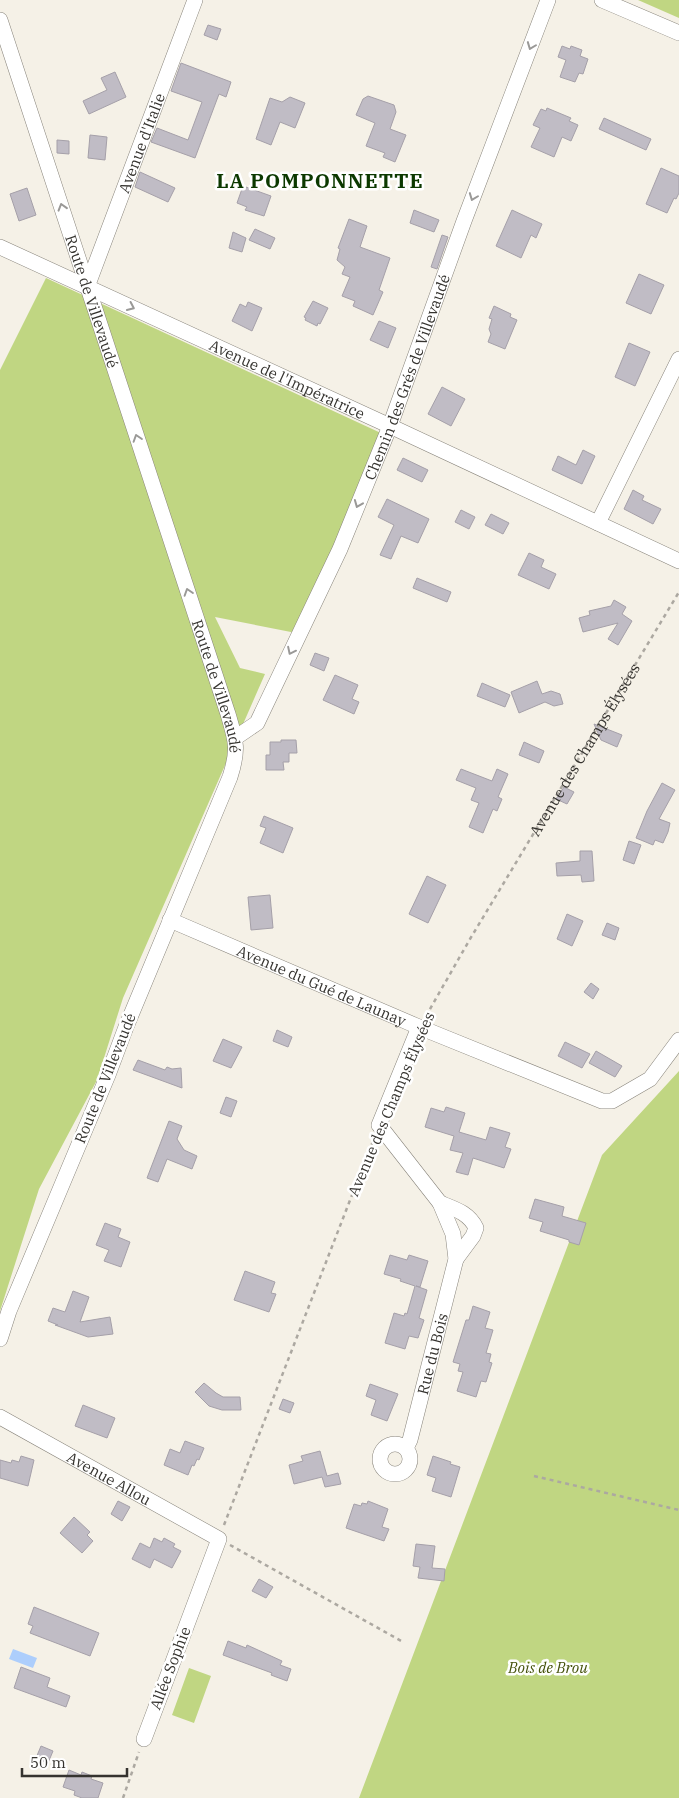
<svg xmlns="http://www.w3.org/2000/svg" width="679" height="1798" viewBox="0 0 679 1798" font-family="'IBM Plex Serif',serif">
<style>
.green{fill:#c0d682}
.water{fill:#adcefc}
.building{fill:#c0bcc5;stroke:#a5a0a9}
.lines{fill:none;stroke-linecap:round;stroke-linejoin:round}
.minor-casing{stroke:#88847b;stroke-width:16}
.path{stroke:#aca8a1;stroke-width:2.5;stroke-dasharray:4 4;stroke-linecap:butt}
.minor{stroke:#fff;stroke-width:15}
.oneway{stroke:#9a9997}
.labels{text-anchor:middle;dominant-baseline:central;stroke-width:5;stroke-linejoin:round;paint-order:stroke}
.street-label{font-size:15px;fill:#35332f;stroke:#fff}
.park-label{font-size:15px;font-style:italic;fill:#44510a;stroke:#fff}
.district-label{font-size:20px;font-weight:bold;letter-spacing:1px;fill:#0c3900;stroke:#fff}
</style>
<rect width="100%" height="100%" fill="#f5f1e7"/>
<path class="green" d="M638 0H679V18Z
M46 278 383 434 296 633 215 617 240 668 265 674 123 998 97 1080 39 1189 0 1311V370Z
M679 1071V1798H359L602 1155Z
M189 1668 211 1676 194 1723 172 1715Z"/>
<path class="water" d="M13 1649 37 1658 33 1668 9 1659Z"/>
<path class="building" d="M208 25 221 29 217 40 204 35Z
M562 46 570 49 571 46 582 50 580 56 588 59 583 74 579 73 575 82 560 77 566 60 558 57Z
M181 63 231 82 226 97 219 94 195 158 151 142 157 128 188 140 202 102 171 91Z
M115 72 126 97 89 114 83 101 107 90 101 78Z
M368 96 394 105 396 112 390 129 406 135 395 162 383 157 385 153 366 146 375 123 356 115 363 99Z
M290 97 305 103 295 128 280 122 271 145 256 139 270 98 282 102Z
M547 108 571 118 569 121 578 125 571 141 562 137 554 157 531 147 540 128 533 125 541 109 546 111Z
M604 118 651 139 646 150 599 129Z
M90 135 107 137 105 160 88 158Z
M57 140 69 141V154L57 153Z
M661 168 679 176V193L676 199 674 198 667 213 646 204Z
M140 172 175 188 168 202 135 187Z
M243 186 271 196 264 216 245 210 247 207 237 203Z
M27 188 36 215 19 221 10 194Z
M414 210 439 220 434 232 410 223Z
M512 210 542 224 536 238 531 235 521 258 496 246Z
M349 219 367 226 360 247 390 258 379 290 383 292 373 315 353 306 355 301 342 296 350 277 342 274 345 267 337 260 340 249 338 248Z
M255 229 275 238 270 249 249 240Z
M233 232 246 238 242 252 229 248Z
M442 235 448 237 437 269 431 267Z
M639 274 664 285 651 314 626 303Z
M313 301 328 308 320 324 318 323 317 326 305 320 306 318 304 317Z
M248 302 262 308 252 331 232 321 240 304 246 307Z
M494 306 511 314 510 317 517 320 505 349 488 342 491 334 489 329 492 319 489 318Z
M379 321 396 328 388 348 370 340Z
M629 343 650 352 635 386 615 377Z
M442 387 465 399 451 426 428 414Z
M583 450 595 456 582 484 552 470 558 456 576 465Z
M403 458 428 470 422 482 397 470Z
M633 490 644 496 642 500 661 509 653 524 624 509Z
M387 499 429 519 418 543 401 536 391 559 380 555 394 525 378 517Z
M461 510 475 517 469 529 455 522Z
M491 514 509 523 503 534 485 525Z
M529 553 544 560 541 567 556 574 549 589 518 575Z
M417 578 451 592 447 602 413 588Z
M614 600 626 607 622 614 632 621 618 645 608 639 618 623 583 632 579 618 590 615 589 611 611 606Z
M315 653 329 658 324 671 310 665Z
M335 675 358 685 352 699 359 702 354 714 323 700Z
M537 681 542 694 551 691 560 694 563 704 554 706 545 702 519 713 511 692Z
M482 683 510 695 505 707 477 696Z
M594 724 622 735 617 747 601 740Z
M281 740H296L297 753H289V762H283L284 770H266V755H270V742H281Z
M524 742 544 751 539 763 519 755Z
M461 769 492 781 497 769 508 774 498 797 502 799 497 811 493 809 483 833 469 827 479 803 471 800 476 788 456 780Z
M662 783 675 790 659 819 670 823 668 832 663 843 655 840 653 845 636 838 647 811Z
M564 787 574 792 567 804 556 799Z
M264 816 293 828 283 853 260 843 266 828 260 826Z
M629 841 641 845 634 864 623 860Z
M580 851H592L594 881 582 882 581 875 557 876 556 863 580 861Z
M427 876 446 885 428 923 409 914Z
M270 895 273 928 251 930 248 897Z
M567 914 583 921 572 946 557 939Z
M607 923 619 928 615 940 602 935Z
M591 983 599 989 593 999 584 992Z
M277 1030 292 1037 288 1047 273 1041Z
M223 1039 242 1047 231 1068 213 1061Z
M565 1042 590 1054 582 1068 558 1056Z
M596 1051 622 1066 615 1077 589 1063Z
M138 1060 165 1070 167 1067 172 1069 181 1068 182 1088 133 1070Z
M226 1097 237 1101 231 1117 220 1113Z
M446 1107 465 1113 459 1132 486 1140 490 1127 510 1133 505 1147 511 1149 504 1168 473 1158 468 1175 456 1172 463 1153 450 1150 454 1136 425 1127 431 1108 444 1112Z
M169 1121 182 1126 177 1139 184 1150 197 1156 192 1169 167 1159 158 1182 147 1178Z
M535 1199 564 1207 562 1216 586 1223 579 1245 569 1242V1240L540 1231 543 1222 529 1218Z
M105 1223 121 1229 118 1237 130 1242 121 1267 104 1261 109 1250 96 1245Z
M390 1255 407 1260 409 1255 428 1261 420 1287 416 1286 427 1290 419 1318 424 1320 418 1338 409 1336 405 1349 385 1343 394 1313 404 1316 405 1313 407 1314 415 1286 400 1281 401 1279 384 1274Z
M245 1271 275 1282 271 1293 276 1294 269 1312 234 1300Z
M73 1291 89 1297 80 1322 110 1317 113 1334 88 1337 55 1325H58L48 1321 53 1308 65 1312Z
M473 1306 490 1312 485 1328 493 1330 486 1353 491 1354 489 1362 492 1363 486 1382 481 1381 476 1397 457 1391 463 1372 458 1371 460 1364 453 1362 466 1320H469Z
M204 1383 216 1393 223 1397H240L241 1410H222L209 1406 195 1392Z
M370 1384 398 1394 387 1421 371 1415 376 1400 366 1396Z
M283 1399 294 1403 290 1413 279 1409Z
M83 1405 115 1418 107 1438 75 1426Z
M185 1441 204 1448 199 1460 197 1459 194 1466 192 1465 188 1475 164 1465 170 1449 180 1453Z
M320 1451 327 1476 338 1473 341 1484 325 1487 322 1477 294 1484 289 1465 303 1461 301 1456Z
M21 1456 34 1460 28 1486 0 1478V1460L11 1463 12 1460 19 1462Z
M433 1456 451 1462 450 1464 460 1467 451 1497 432 1491 436 1478 427 1475Z
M118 1501 130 1507 122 1521 111 1514Z
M368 1501 388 1509 382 1527 389 1529 384 1541 346 1528 354 1504 361 1506 362 1503 367 1504Z
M74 1517 90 1532 87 1535 93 1541 82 1553 60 1533Z
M154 1538 162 1542 164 1538 175 1544 173 1547 181 1551 172 1568 154 1559 150 1568 132 1559 140 1543 150 1548Z
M416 1544 435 1546 432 1568 445 1569 444 1581 418 1578 420 1567 413 1566Z
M259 1579 273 1587 266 1598 252 1591Z
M34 1607 99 1633 90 1656 30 1633 33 1626 28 1624Z
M228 1641 246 1648 247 1645 282 1661 280 1665 291 1669 287 1681 271 1675 272 1673 223 1655Z
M21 1667 50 1678 47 1687 70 1696 66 1707 14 1688Z
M41 1746 53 1751 48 1763 36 1758Z
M69 1770 81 1775 82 1772 92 1776 91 1779 103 1783 98 1798H82L74 1795 75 1791 63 1787Z"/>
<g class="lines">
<g class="minor-casing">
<g id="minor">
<path d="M602 0 679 33"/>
<path id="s2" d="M0 20 228 714C236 741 239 749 230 777L126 1027 108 1075 9 1311 0 1339"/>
<path id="s3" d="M0 247 390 426 679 561"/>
<path id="s4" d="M87 287 195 0"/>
<path d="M598 523 679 359"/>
<path id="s5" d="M235 738 257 723 340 549 390 426 464 221 548 0"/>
<path id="s6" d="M170 920 419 1027 602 1101H612L650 1079 679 1040"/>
<path d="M440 1203C455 1209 469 1213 476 1228L473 1236 456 1259"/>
<path id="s7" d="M0 1417 219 1539 144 1739"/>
<circle cx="395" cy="1459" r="15"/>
<path id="s8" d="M406 1448 410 1440 456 1259 453 1234 440 1203 379 1125 419 1027"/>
</g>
</g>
<g class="path">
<path id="s1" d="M426 1016 470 939 679 592"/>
<path d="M534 1476 679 1510"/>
<path d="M224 1525 373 1141"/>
<path d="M230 1545 403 1642"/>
<path d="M123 1798 139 1752"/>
</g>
<use href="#minor" class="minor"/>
</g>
<defs><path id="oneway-chevron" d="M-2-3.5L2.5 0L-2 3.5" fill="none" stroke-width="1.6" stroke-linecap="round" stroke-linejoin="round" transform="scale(1.25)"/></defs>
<g class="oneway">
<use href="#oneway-chevron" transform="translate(531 46) rotate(111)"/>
<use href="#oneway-chevron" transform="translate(473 197) rotate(111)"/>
<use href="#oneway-chevron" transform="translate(62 207) rotate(-107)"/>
<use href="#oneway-chevron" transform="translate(131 307) rotate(25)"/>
<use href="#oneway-chevron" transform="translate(137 438) rotate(-108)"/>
<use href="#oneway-chevron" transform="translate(358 504) rotate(112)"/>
<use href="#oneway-chevron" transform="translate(188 592) rotate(-108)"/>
<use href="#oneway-chevron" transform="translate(291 651) rotate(116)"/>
</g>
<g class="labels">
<g class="street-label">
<text stroke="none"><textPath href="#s4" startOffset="154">Avenue d'Italie</textPath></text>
<text stroke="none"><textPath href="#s2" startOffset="296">Route de Villevaudé</textPath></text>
<text stroke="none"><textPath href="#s5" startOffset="404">Chemin des Grés de Villevaudé</textPath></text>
<text stroke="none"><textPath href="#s3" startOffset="316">Avenue de l'Impératrice</textPath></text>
<text stroke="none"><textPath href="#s2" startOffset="701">Route de Villevaudé</textPath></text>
<text stroke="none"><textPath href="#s1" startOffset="310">Avenue des Champs Élysées</textPath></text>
<text stroke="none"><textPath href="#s6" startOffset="165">Avenue du Gué de Launay</textPath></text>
<text transform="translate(105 1078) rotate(-68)">Route de Villevaudé</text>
<text transform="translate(391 1104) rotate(-67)">Avenue des Champs Élysées</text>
<text stroke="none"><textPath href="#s8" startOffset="98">Rue du Bois</textPath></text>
<text stroke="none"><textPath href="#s7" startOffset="125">Avenue Allou</textPath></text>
<text transform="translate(170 1668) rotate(-69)">Allée Sophie</text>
</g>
<g class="park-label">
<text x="548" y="1667">Bois de Brou</text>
</g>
<g class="district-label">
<text x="320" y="180">LA POMPONNETTE</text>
</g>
</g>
<path d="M22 1768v8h105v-8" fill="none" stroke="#35332f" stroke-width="2.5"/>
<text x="30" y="1768" font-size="15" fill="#35332f" stroke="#ffffff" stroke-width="4" paint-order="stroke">50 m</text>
</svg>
